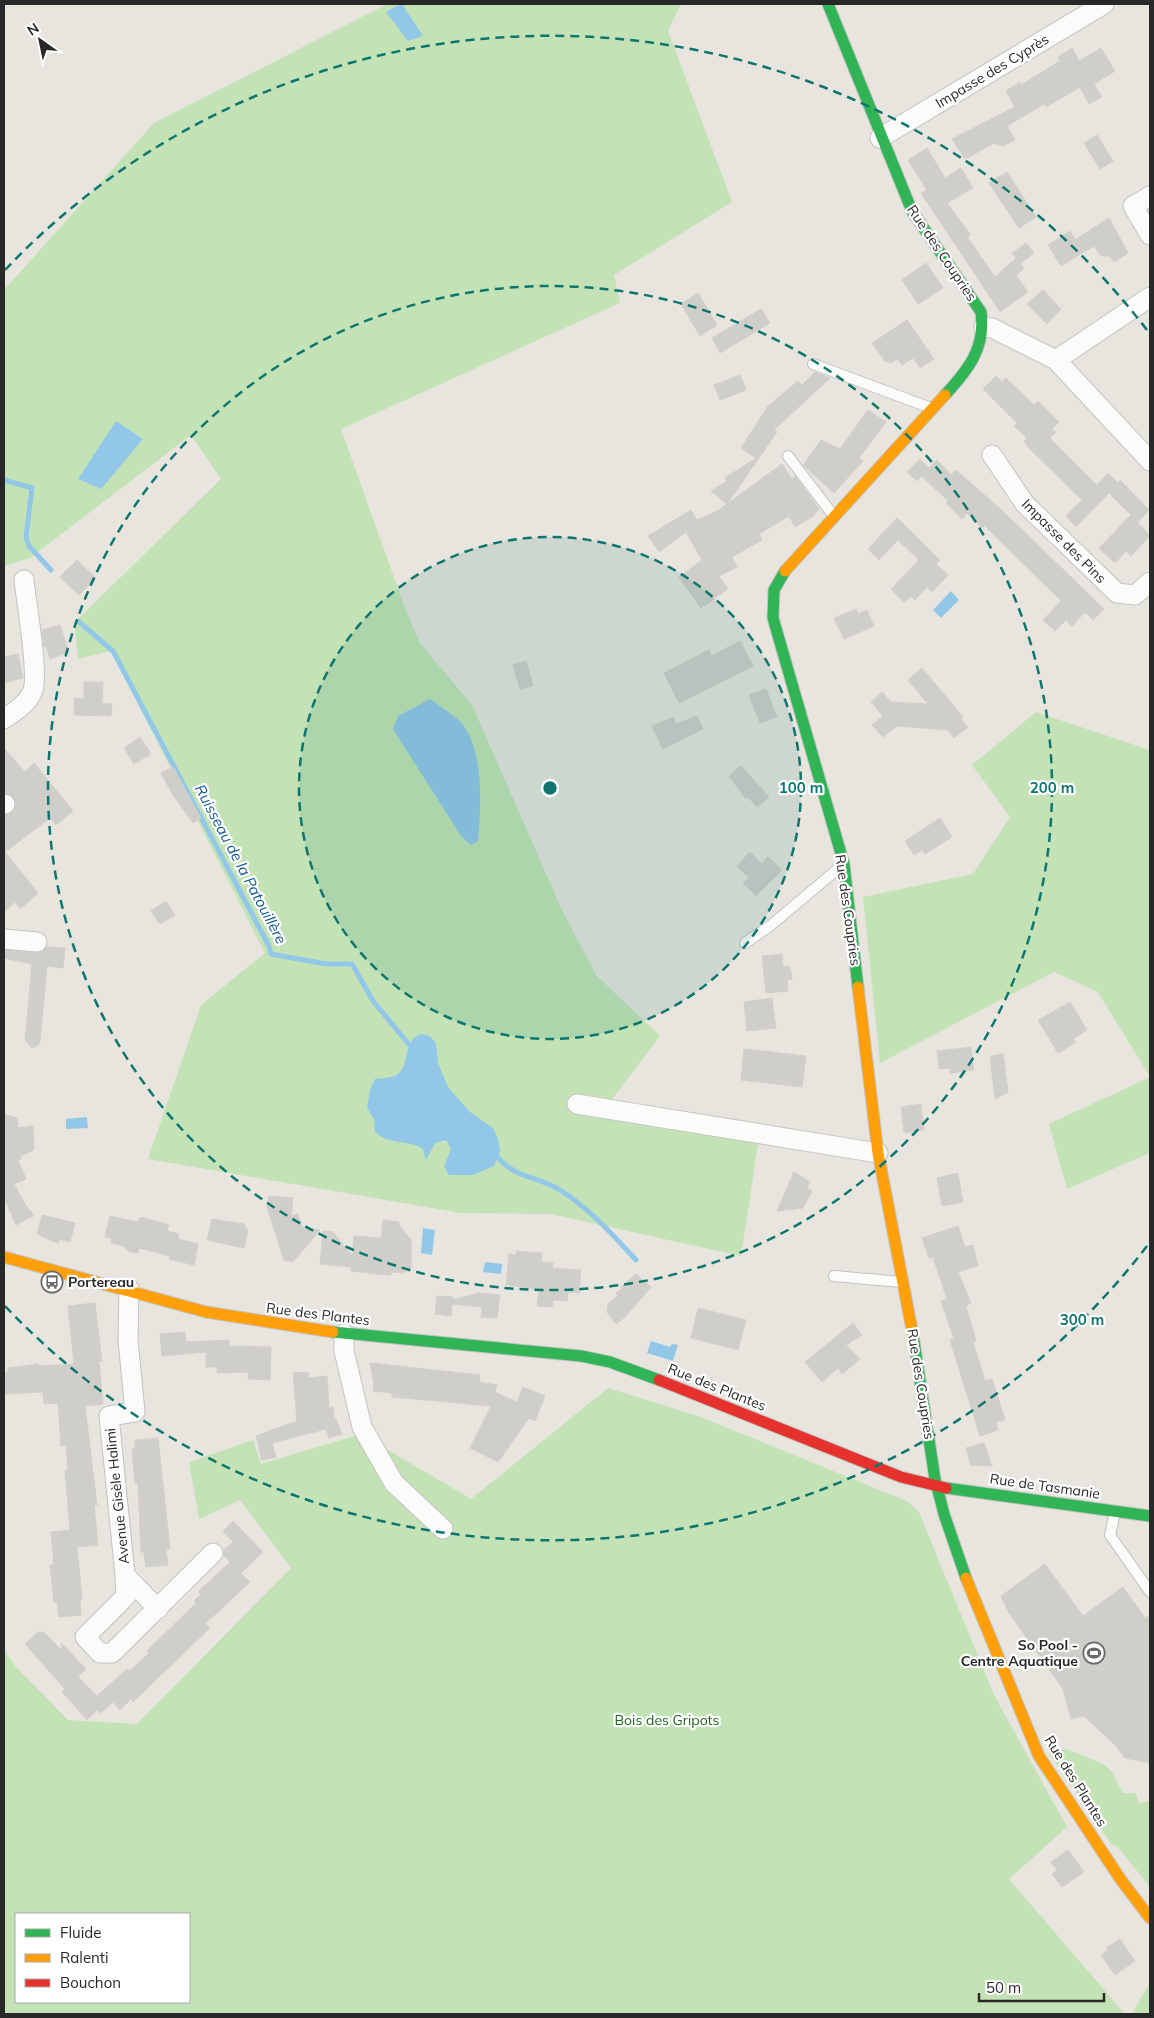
<svg xmlns="http://www.w3.org/2000/svg" width="1154" height="2018" viewBox="0 0 1154 2018" font-family="Mulish,sans-serif">
<style>
.green{fill:#c3e3b6;fill-rule:evenodd}
.water{fill:#92c7e8}
.lines{fill:none;stroke-linecap:round;stroke-linejoin:round}
.stream{stroke:#92c7e8;stroke-width:5}
.building{fill:#d0cec9;stroke:#d2d0ca}
.lane-casing{stroke:#c4c3c3;stroke-width:12}
.street-casing{stroke:#c4c3c3;stroke-width:21}
.fast-casing{stroke:#c4c3c3;stroke-width:13}
.slow-casing{stroke:#c4c3c3;stroke-width:13}
.jam-casing{stroke:#c4c3c3;stroke-width:13}
.lane{stroke:#fbfbfa;stroke-width:10}
.street{stroke:#fbfbfa;stroke-width:19}
.fast{stroke:#30b455;stroke-width:11}
.slow{stroke:#ff9f0a;stroke-width:11}
.jam{stroke:#e5322d;stroke-width:11}
.ring{fill:none;stroke:#0f766e;stroke-width:2.5;stroke-dasharray:9 6}
.labels{text-anchor:middle;dominant-baseline:central;stroke-width:4.5;stroke-linejoin:round;paint-order:stroke}
.street-label{font-size:14px;fill:#282828;stroke:#fff}
.poi-label{font-size:14px;font-weight:bold;fill:#282828;stroke:#fff;text-anchor:start}
.park-label{font-size:14px;fill:#1f631a;stroke:#fff}
.water-label{font-size:15px;font-style:italic;fill:#0f5596;stroke:#fff}
.centre{fill:#0f766e;stroke:#fff;stroke-width:2.5}
.ring-label{font-size:15px;text-anchor:middle;font-weight:bold;fill:#0f766e;stroke:#fff;stroke-width:4.5;stroke-linejoin:round;paint-order:stroke}
</style>
<rect width="100%" height="100%" fill="#e7e5de"/>
<path class="green" d="M387 4H681L668 31 732 202 614 275 620 303 341 429 406 611 420 643 472 705 562 910 596 975 660 1036 610 1102 760 1131 741 1256 551 1214 461 1213 148 1159 201 1005 265 953 111 651 78 659 74 623 221 479 191 435 30 558 4 566V290L154 123Z
M1036 712 1150 750V1153L1067 1189 1049 1124 1150 1077 1098 992 1054 972 880 1063 863 897 973 874 1010 817 972 765Z
M608 1388 698 1416 907 1501 919 1512 994 1695 1067 1827 1009 1879 1125 2014H4V1649L16 1667 68 1720 137 1724 291 1568 240 1500 199 1519 189 1462 253 1440 261 1464 361 1434 471 1499ZM16 1914H189V2002H16Z
M1067 1749 1105 1765 1112 1772 1123 1793H1136L1138 1803 1150 1801V1887L1117 1846 1112 1845 1048 1752Z
M1150 1982V2014H1132Z"/>
<path class="water" d="M400 4H402L423 36 408 41 386 12Z
M116 421 143 439 101 489 78 479Z
M951 591 959 600 941 618 933 610Z
M430 699C441 707 456 716 464 726 484 755 481 806 478 841L471 845 461 836 393 729 398 716Z
M420 1034 430 1036 436 1043 438 1063 448 1087 470 1112 493 1128 498 1138 500 1151 494 1166 473 1175H449L444 1166 451 1149 446 1140 435 1143 426 1160 423 1149C406 1138 392 1147 375 1132L374 1119 367 1108 370 1089 375 1079C381 1078 390 1078 395 1076 412 1067 401 1042 420 1034Z
M87 1117 88 1128 66 1129V1119Z
M423 1228 435 1230 432 1255 421 1253Z
M485 1262 502 1264 501 1274 483 1272Z
M651 1341 670 1347 672 1344 678 1345 673 1361 647 1353Z"/>
<g class="lines">
<path class="stream" d="M4 480 32 488 26 537 29 546 51 570
M79 622 113 651 269 946 271 954 326 964H352L373 1001 412 1048
M494 1153C515 1180 536 1175 560 1190 589 1208 613 1235 636 1260"/>
</g>
<path class="building" d="M1072 48 1079 61 1101 48 1115 71 1094 84 1102 97 1089 104 1080 87 1046 107 1044 104 1007 126 1015 140 1003 146 994 143 965 159 952 139 1015 107 1006 91 1020 82 1021 85 1060 61 1058 57Z
M1097 135 1113 161 1100 169 1084 143Z
M927 148 945 178 961 168 973 188 947 203 970 234 968 238 995 277 1016 258 1012 253 1026 243 1034 253 1020 264 1019 262 1024 269 1016 275 1028 292 1000 312 921 193 927 190 908 160Z
M1007 172 1036 217 1019 228 989 183Z
M1109 218 1128 253 1114 262 1110 256H1101L1094 246 1061 266 1048 245 1070 231 1075 240Z
M926 263 943 288 918 304 902 280Z
M1043 290 1061 309 1047 324 1027 304Z
M698 293 717 325 700 336 681 304Z
M761 309 770 323 720 353 712 338Z
M907 320 934 359 920 368 913 358 902 365 898 359 891 363 885 361 872 343Z
M815 372 830 378 774 430 777 432 727 504 711 491 727 481 725 478 756 458 741 448 768 406 798 381 802 385Z
M740 375 746 390 720 400 714 385Z
M996 376 1002 382 1006 378 1034 405 1038 401 1059 422 1052 429 1056 432 1050 438 1097 485 1108 473 1118 483 1120 480 1149 510 1138 522 1109 493 1076 527 1066 516 1082 500 1028 447 1024 441 1027 438 1014 426 1017 423 983 389Z
M868 410 886 422 859 458 863 461 834 493 803 465 821 440 840 449Z
M920 459 929 468 937 460 951 475 956 470 1006 514 1104 609 1093 620 1085 612 1072 626 1066 620 1055 631 1043 620 1061 601 984 525 982 528 967 513 962 519 946 503 948 501 922 476 917 481 907 472Z
M782 464 792 479 795 476 819 509 812 517 795 527 789 516 759 534 762 540 732 557 737 567 719 576 728 589 701 608 679 577 702 560 686 532 659 552 648 536 691 510 697 520 717 511Z
M1131 515 1150 536 1131 556 1126 551 1115 563 1099 548Z
M897 518 940 560 936 564 948 575 932 592 927 587 915 600 911 596 904 602 891 589 919 560 898 540 879 560 868 549Z
M77 560 96 578 79 595 60 577Z
M856 609 858 614 867 610 874 626 844 639 834 618Z
M60 625 69 652 50 659 46 646 44 647 42 630Z
M740 641 753 666 679 703 664 673 709 650 711 656Z
M18 654 23 678 4 683V657Z
M526 661 533 686 520 689 513 665Z
M922 668 963 717 961 719 968 727 954 738 948 730 897 726 883 737 872 725 883 716 871 702 882 692 891 702 928 704 908 680Z
M84 682H103L102 703 112 704 111 716 74 715V698L84 699Z
M766 689 777 717 760 723 749 695Z
M697 716 703 729 663 749 652 726 673 717 676 724Z
M140 737 151 754 134 764 124 748Z
M4 748 25 772 34 763 73 811 56 825 50 818 5 852 38 893 20 909 15 902 4 912V815L11 813 16 804 11 795 4 793Z
M741 766 769 797 757 807 748 797 746 799 729 776Z
M173 767 201 818 193 823 173 795 161 773Z
M940 818 952 837 925 854 922 850 914 855 905 841Z
M750 852 762 864 768 857 782 870 756 896 743 883 749 878 737 866Z
M166 901 175 915 160 924 151 911Z
M47 947 65 948 63 968 47 966 40 1042 36 1047H31L25 1040 32 964 4 958V950L36 953 42 952Z
M782 954 783 967 790 966 792 979 787 980 788 991 766 993 762 956Z
M772 998 776 1028 747 1031 744 1002Z
M1070 1002 1087 1030 1073 1039 1076 1042 1058 1053 1038 1020Z
M971 1047 974 1070 950 1073V1068L939 1069 937 1051Z
M744 1049 806 1056 802 1087 741 1080Z
M1003 1054 1008 1092 995 1099 990 1056Z
M921 1104 924 1130 904 1133 901 1107Z
M4 1114 17 1118 18 1128 33 1126 34 1150 20 1156 21 1159 18 1160 26 1179 14 1184 26 1206 34 1215 16 1225 4 1197Z
M794 1172 810 1182 807 1188 812 1191 803 1208 777 1211Z
M958 1173 963 1202 942 1206 937 1178Z
M269 1196 293 1198 291 1216 298 1214 303 1228 320 1230 293 1262 284 1260 267 1207Z
M42 1215 75 1223 70 1242 59 1239V1243L52 1241 37 1234Z
M110 1216 137 1222 141 1217 169 1225 167 1231 179 1234 178 1239 198 1244 194 1265 169 1259 170 1256 139 1248 138 1253 128 1251 124 1246 111 1243 112 1238 105 1237Z
M212 1219 244 1224 248 1231 244 1248 207 1240Z
M383 1220 399 1222V1225L411 1240V1268L404 1273 391 1272V1275L378 1274 351 1271V1267L320 1264 323 1231 333 1232 352 1256 354 1236 381 1238Z
M958 1226 965 1247 973 1245 978 1266 958 1272 971 1303 966 1306 976 1341 973 1342 985 1381 992 1379 1005 1420 996 1422 998 1430 980 1436 950 1340 954 1339 941 1301 947 1299 933 1257 929 1258 922 1238Z
M516 1251 542 1253 541 1262 553 1263 552 1268 581 1270 579 1293 568 1292 567 1301 553 1300 552 1307 537 1306 539 1289 506 1285 509 1254 516 1255Z
M636 1274 651 1287 625 1317 616 1324 607 1312 608 1304 618 1296 616 1293 622 1289 621 1287Z
M479 1293 500 1295 497 1318 481 1317 482 1307 452 1304 451 1316 435 1314 437 1296 453 1297 452 1300Z
M95 1303 102 1361H99L103 1404 85 1406 97 1505H94L98 1545 77 1547 82 1599 80 1600 81 1615 59 1617 57 1602H54L52 1583 50 1565H54L51 1532 70 1530 65 1471 68 1470 66 1445 61 1446 58 1403 44 1404 43 1392 4 1394V1373L8 1372V1368L38 1364 39 1366 74 1364 68 1306Z
M698 1308 746 1320 738 1350 691 1338Z
M853 1323 862 1335 846 1345 860 1359 842 1374 838 1368 822 1382 805 1362Z
M185 1332 186 1342 229 1340V1346L271 1347 270 1380 248 1379V1372L217 1373V1367H206V1352L162 1356 160 1334Z
M370 1363 480 1375 479 1382 497 1385 495 1392 517 1402 523 1387 545 1396 535 1421 529 1418 498 1462 470 1448 491 1406 392 1397V1393L373 1391 374 1384Z
M308 1372 309 1378 327 1376 329 1408 333 1407 334 1419H336L342 1434 329 1438 326 1429 272 1443 276 1457 262 1460 256 1436 297 1421 293 1373Z
M158 1438 170 1549H166L168 1565 146 1567 144 1552H141L138 1483H135L132 1449H135V1440Z
M984 1443 992 1466 971 1465 966 1448Z
M233 1521 263 1552 241 1573 250 1582 205 1624 210 1628 133 1702 131 1699 120 1710 113 1702 101 1713 97 1710 87 1720 62 1692 65 1689 25 1644 38 1632H44L62 1651 61 1643 86 1669 78 1677 97 1696 127 1669 130 1671 149 1653 147 1651 196 1603 194 1601 201 1594 198 1592 230 1562 224 1555V1550L233 1542 223 1531Z
M1045 1564 1083 1616 1123 1587 1145 1618 1150 1615V1763L1125 1758 1115 1745 1084 1716 1071 1719 1063 1689 1009 1613 1001 1596Z
M1068 1850 1084 1872 1062 1887 1052 1874 1057 1870 1051 1862Z
M1120 1939 1135 1961 1115 1975 1101 1955 1108 1950 1106 1948Z"/>
<g class="lines">
<g class="lane-casing">
<path id="lane" d="M813 364 931 408
M788 456 833 515
M745 943 770 926 840 867
M834 1276 901 1282
M1115 1512 1110 1535 1150 1592"/>
</g>
<g class="street-casing">
<path id="street" d="M880 138 1104 4
M1150 196 1133 206 1150 235
M984 327 992 328 1056 360 1150 461
M1056 360 1150 297
M992 455 1025 504 1117 593 1135 595 1150 582
M4 719C14 712 26 705 32 693 40 677 26 602 24 580
M4 804H5
M4 939 37 942
M577 1104 878 1153
M129 1289 128 1340 135 1412 109 1416 125 1575 158 1609
M344 1334V1351L362 1427 394 1483 443 1529
M125 1575 126 1596 85 1637 100 1653H112L213 1553"/>
</g>
<g class="fast-casing">
<path id="fast" d="M828 4 912 211 981 312C986 348 968 370 945 395
M785 571 774 590 773 618 844 864 858 987
M333 1332 581 1356 610 1362 659 1380
M913 1335 935 1479 944 1514 966 1578
M946 1488 1150 1516"/>
</g>
<g class="slow-casing">
<path id="slow" d="M785 571 945 395
M858 987 878 1153 913 1335
M4 1257 206 1312 333 1332
M966 1578 1039 1756 1121 1880 1150 1918"/>
</g>
<g class="jam-casing">
<path id="jam" d="M659 1380 901 1477 946 1488"/>
</g>
<use href="#lane" class="lane"/>
<use href="#street" class="street"/>
<use href="#fast" class="fast"/>
<use href="#slow" class="slow"/>
<use href="#jam" class="jam"/>
</g>
<circle cx="550" cy="788" r="251" fill="#0f766e" fill-opacity=".12"/>
<g class="ring">
<circle cx="550" cy="788" r="251"/>
<circle cx="550" cy="788" r="502"/>
<path d="M1147 1246A752 752 0 0 1 5 1306M5 270A752 752 0 0 1 1147 330"/>
</g>
<defs>
<g id="bus-ring" transform="scale(1.125)"><circle r="9.5" fill="#fff" stroke="#6b6a68" stroke-width="1.5"/><path d="M-5-6H5V4H4V6H2V4H-2V6H-4V4H-5ZM-3.5-4V0h7V-4ZM-3.5 1.2v1.5H-2V1.2ZM2 1.2v1.5H3.5V1.2Z" fill="#6b6a68"/></g>
<g id="stadium-ring" transform="scale(1.125)"><circle r="9.5" fill="#fff" stroke="#6b6a68" stroke-width="1.5"/><path d="M0-5a6.5 5 0 1 0 0 10a6.5 5 0 1 0 0-10ZM-3.5-1.8h7v3.6h-7Z" fill="#6b6a68"/></g>
</defs>
<g fill-rule="evenodd">
<use href="#bus-ring" x="52" y="1282"/>
<use href="#stadium-ring" x="1094" y="1653"/>
</g>
<g class="labels">
<g class="street-label">
<text transform="translate(992 71) rotate(-31)">Impasse des Cyprès</text>
<text transform="translate(942 253) rotate(56)">Rue des Coupries</text>
<text transform="translate(1064 541) rotate(45)">Impasse des Pins</text>
<text transform="translate(848 910) rotate(82)">Rue des Coupries</text>
<text transform="translate(318 1314) rotate(7)">Rue des Plantes</text>
<text transform="translate(921 1384) rotate(81)">Rue des Coupries</text>
<text transform="translate(717 1387) rotate(22)">Rue des Plantes</text>
<text transform="translate(1045 1486) rotate(8)">Rue de Tasmanie</text>
<text transform="translate(117 1496) rotate(-96)">Avenue Gisèle Halimi</text>
<text transform="translate(1076 1781) rotate(58)">Rue des Plantes</text>
</g>
<g class="poi-label">
<text x="68" y="1282">Portereau</text>
<text x="1078" y="1645" text-anchor="end">So Pool -<tspan x="1078" dy="16">Centre Aquatique</tspan></text>
</g>
<g class="park-label">
<text x="667" y="1720">Bois des Gripots</text>
</g>
<g class="water-label">
<text transform="translate(241 864) rotate(62)">Ruisseau de la Patouillère</text>
</g>
</g>
<circle cx="550" cy="788" r="8" class="centre"/>
<g class="ring-label">
<text x="801" y="793">100 m</text>
<text x="1052" y="793">200 m</text>
<text x="1082" y="1325">300 m</text>
</g>
<rect width="1154" height="2018" fill="none" stroke="#282828" stroke-width="10"/>
<rect x="15" y="1913" width="175" height="90" fill="#ffffff" stroke="#a9a9a9"/>
<rect x="25" y="1929" width="25" height="8" fill="#30b455" stroke="#a9a9a9"/>
<text x="60" y="1938" font-size="15" fill="#282828">Fluide</text>
<rect x="25" y="1954" width="25" height="8" fill="#ff9f0a" stroke="#a9a9a9"/>
<text x="60" y="1963" font-size="15" fill="#282828">Ralenti</text>
<rect x="25" y="1979" width="25" height="8" fill="#e5322d" stroke="#a9a9a9"/>
<text x="60" y="1988" font-size="15" fill="#282828">Bouchon</text>
<g transform="translate(40 40) rotate(327)" stroke="#ffffff" stroke-width="4" paint-order="stroke">
<path d="M0-4L9 19L0 12L-9 19Z" fill="#282828"/>
<text y="-8" font-size="14" font-weight="bold" text-anchor="middle" fill="#282828">N</text>
</g>
<path d="M979 1993v8h125v-8" fill="none" stroke="#282828" stroke-width="2.5"/>
<text x="986" y="1993" font-size="15" fill="#282828" stroke="#ffffff" stroke-width="4" paint-order="stroke">50 m</text>
</svg>
